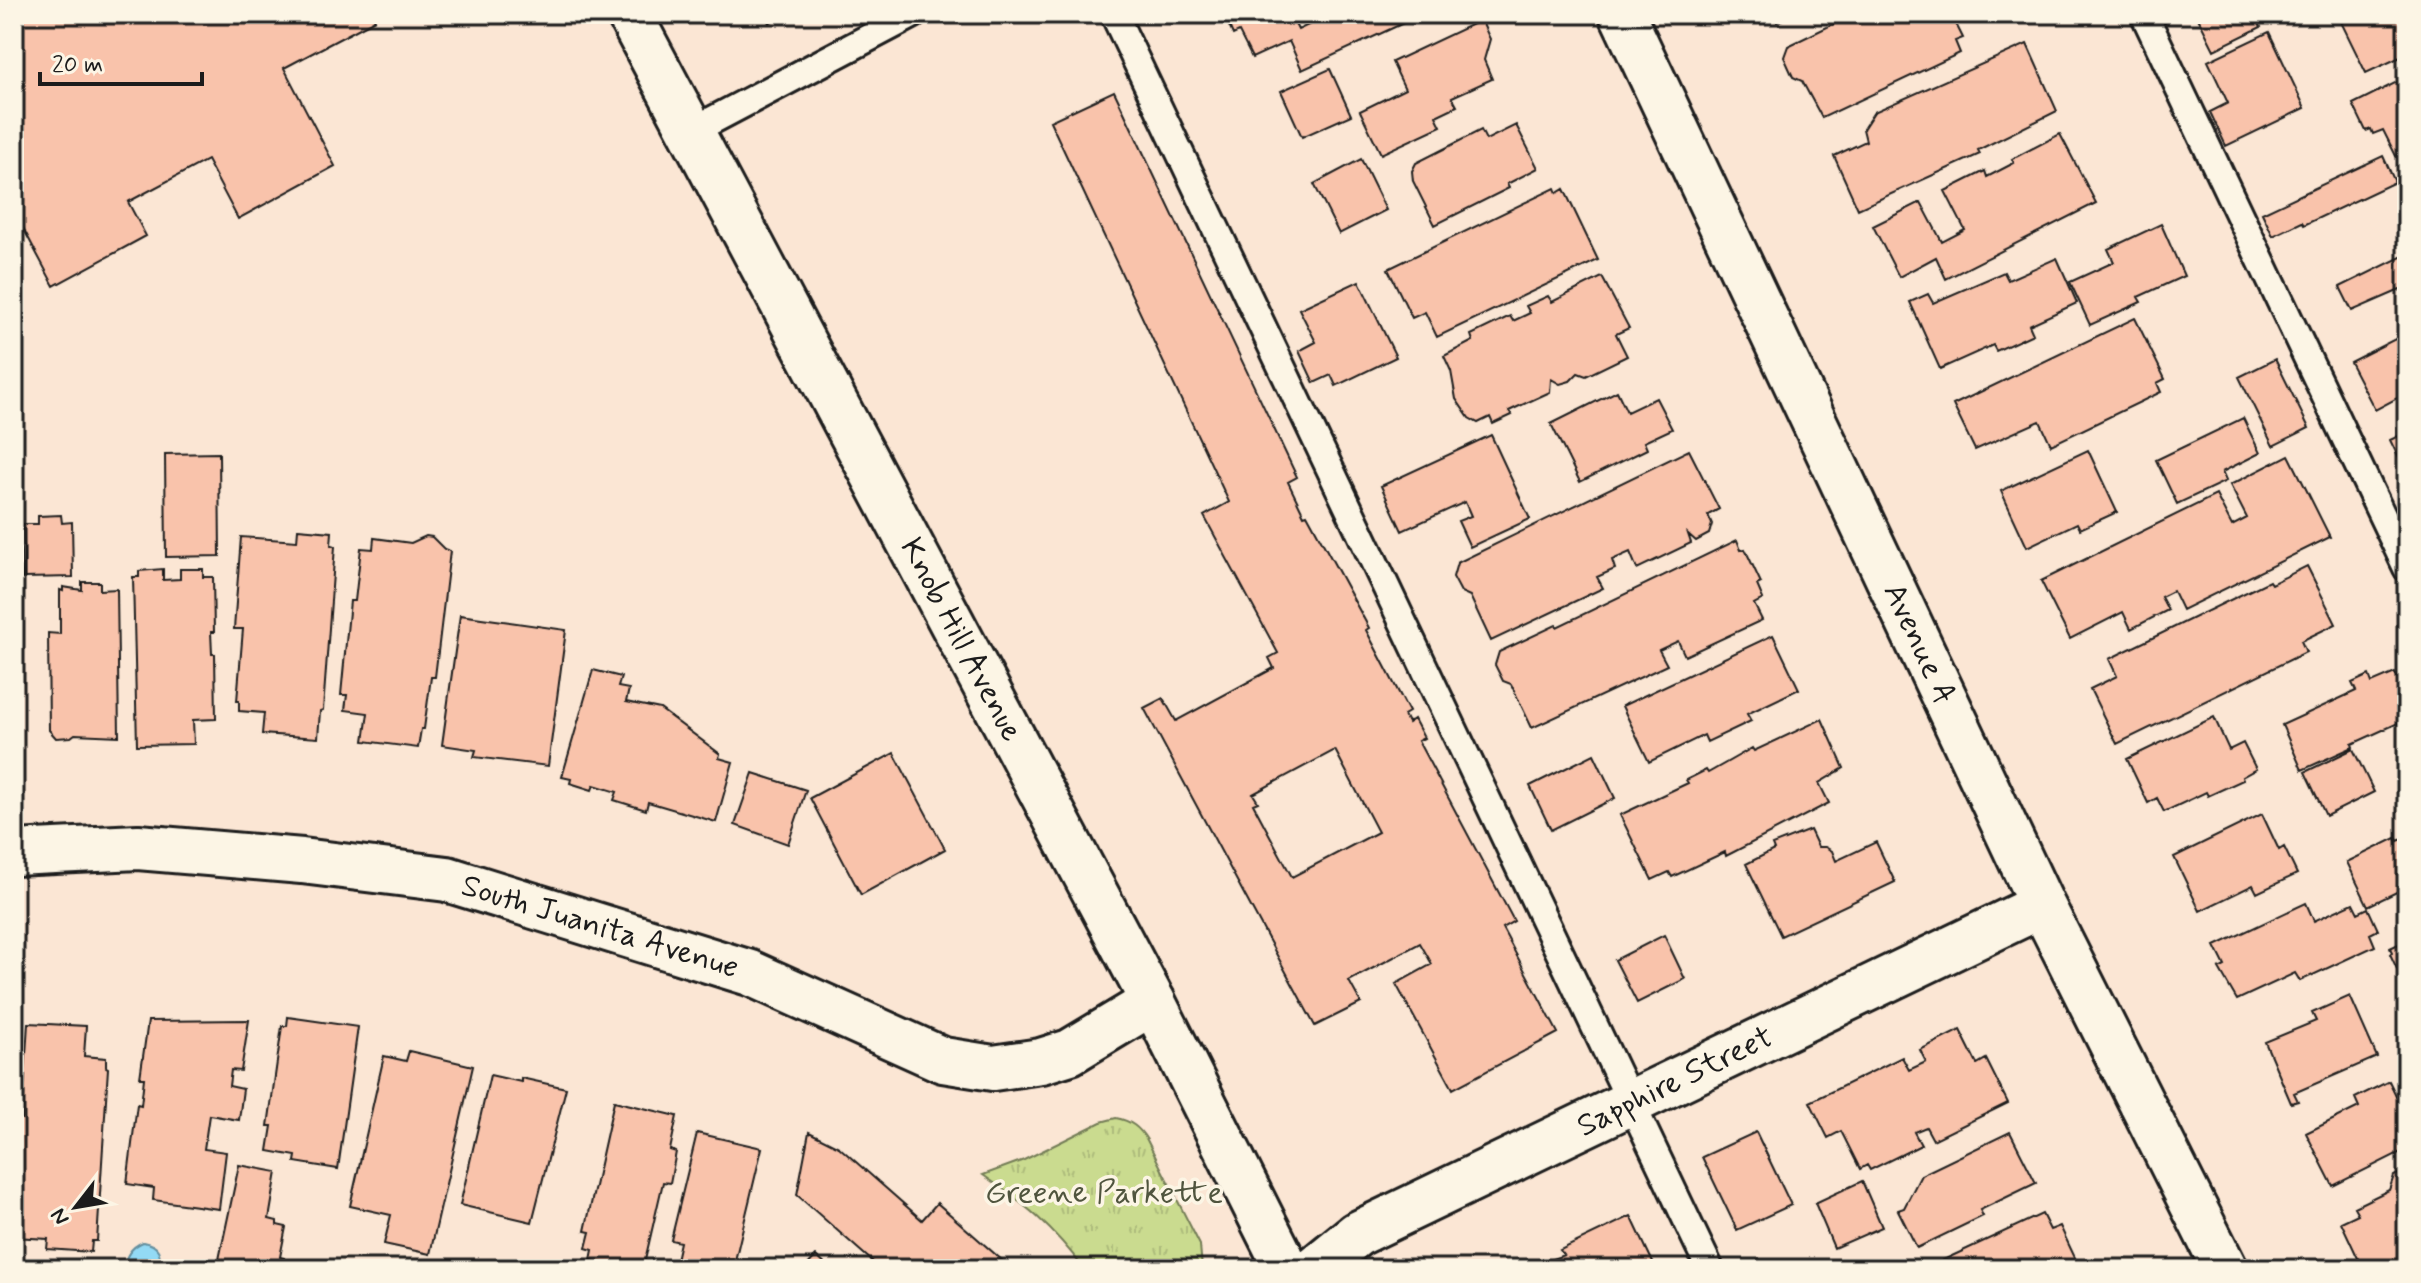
<svg xmlns="http://www.w3.org/2000/svg" width="2421" height="1283" viewBox="0 0 2421 1283" font-family="Mynerve,sans-serif">
<style>
.park{fill:url(#park-tufts);stroke:#737c56;stroke-width:2}
.water{fill:#93daf5;stroke:#638e9e;stroke-width:2}
.building{fill:#f9c3ab;stroke:#1c1c1c;stroke-width:2;fill-rule:evenodd}
.lines{fill:none;stroke-linecap:round;stroke-linejoin:round}
.service-casing{stroke:#1c1c1c;stroke-width:32}
.minor-casing{stroke:#1c1c1c;stroke-width:50}
.tertiary-casing{stroke:#1c1c1c;stroke-width:50}
.service{stroke:#fcf5e5;stroke-width:26}
.minor{stroke:#fcf5e5;stroke-width:44}
.tertiary{stroke:#fcf5e5;stroke-width:44}
.labels{text-anchor:middle;dominant-baseline:central;stroke-width:7;stroke-linejoin:round;paint-order:stroke}
.street-label{font-size:32px;fill:#1c1c1c;stroke:#fcf5e5}
.park-label{font-size:32px;fill:#50553e;stroke:#fcf5e5}
</style>
<defs>
<pattern id="park-tufts" width="24" height="20" patternUnits="userSpaceOnUse" patternTransform="scale(2)"><rect width="24" height="20" fill="#cadb8f"/><path d="M3 7l-1-3M5 7V3M7 7l1-3M15 17l-1-3M17 17v-4M19 17l1-3" fill="none" stroke="#adbb7b"/></pattern>
</defs>
<rect width="100%" height="100%" fill="#fbe6d4"/>
<filter id="ink" filterUnits="userSpaceOnUse"><feTurbulence type="fractalNoise" baseFrequency=".0125" numOctaves="2"/><feDisplacementMap in="SourceGraphic" scale="16" xChannelSelector="R" yChannelSelector="G"/><feConvolveMatrix kernelMatrix="1 2 1 2 8 2 1 2 1" color-interpolation-filters="sRGB"/></filter>
<g filter="url(#ink)">
<path class="park" d="M1116 1118C1131 1121 1139 1127 1147 1140L1200 1245 1202 1269H1084C1053 1227 1026 1205 983 1175L1024 1160 1101 1122Z"/>
<path class="water" d="M143 1242C160 1245 161 1253 160 1269H122C126 1257 130 1247 143 1242Z"/>
<path class="building" d="M14 14H372L375 20 284 68 335 166 238 219 207 160 128 202 146 236 54 286 14 211Z
M764 14H785L769 23Z
M1232 14H1290L1298 30 1317 21 1315 17 1321 14H1423L1302 70 1289 41 1252 58 1239 32 1233 35 1226 19Z
M1774 14H1794L1777 22Z
M1854 14H1946L1948 20 1953 18 1963 38 1955 41 1960 53 1822 118 1802 81 1793 77 1784 57 1788 46Z
M2196 14H2255L2261 27 2214 50Z
M2354 14H2407V54L2366 73 2341 22Z
M1481 20 1490 39 1484 60 1492 79 1452 97 1457 106 1436 116 1441 126 1381 154 1360 111 1405 89 1392 62Z
M2269 32 2305 108 2226 146 2210 112 2228 103 2208 61Z
M2027 44 2057 111 1978 150 1980 154 1858 209 1834 156 1866 141 1863 129 1874 112Z
M1330 69 1351 115 1302 137 1281 91Z
M2407 77V154L2405 152 2396 156 2383 130 2373 134 2371 129 2366 131 2353 104Z
M1114 91 1297 477 1288 482 1304 515 1307 514 1369 628 1366 630 1409 712 1404 715 1408 723 1414 719 1424 738 1418 741 1514 921 1502 928 1558 1033 1453 1089 1396 984 1432 964 1420 943 1349 981 1361 1003 1315 1026 1144 708 1163 698 1176 721 1274 668 1269 658 1278 653 1204 516 1229 502 1050 121ZM1335 750 1378 832 1292 877 1253 804 1258 802 1253 794Z
M1516 125 1538 168 1507 184 1509 188 1435 225 1413 181 1412 171 1416 163 1481 130 1486 140Z
M2060 134 2096 203 1946 279 1936 257 1899 277 1873 226 1921 202 1942 242 1965 230 1945 191 1985 171 1987 177 2014 163 2012 159Z
M2383 156 2395 182 2304 225 2302 222 2273 236 2262 213Z
M1361 159 1386 210 1339 234 1314 184Z
M1555 188 1557 193 1564 189 1598 260 1437 337 1425 312 1412 318 1388 269Z
M2161 224 2184 276 2138 297 2141 302 2090 325 2070 282 2114 262 2108 249Z
M2407 254V287L2352 311 2340 287Z
M2057 258 2077 303 2029 325 2033 334 1996 351 1993 345 1940 369 1910 302 1928 294 1933 303 2004 272 2008 280Z
M1602 277 1629 328 1616 334 1627 356 1586 376 1578 373 1570 381 1560 384 1551 379 1550 392 1509 411 1512 415 1493 424 1490 417 1478 423 1469 418 1456 399 1451 371 1444 356 1473 341 1471 335 1510 316 1513 321 1530 313 1526 306 1548 296 1552 302Z
M1359 281 1396 357 1336 386 1331 375 1314 383 1299 351 1316 342 1299 309Z
M2135 318 2165 379 2157 383 2161 392 2051 445 2040 421 1975 450 1953 405Z
M2403 335 2407 344V393L2375 410 2350 362Z
M2275 359 2309 428 2273 446 2239 377Z
M1617 391 1627 412 1656 398 1672 429 1644 442 1647 449 1580 482 1551 424Z
M2243 418 2260 453 2222 472 2226 481 2177 504 2156 460Z
M2407 432V475L2390 440Z
M1491 435 1530 519 1470 547 1458 521 1471 516 1465 502 1402 531 1381 486Z
M1689 450 1719 509 1708 515 1712 524 1709 534 1696 541 1688 534 1691 543 1637 569 1630 552 1612 560 1615 569 1597 577 1603 588 1491 641 1470 596 1461 592 1453 577 1457 563Z
M2088 450 2117 512 2080 529 2077 523 2027 547 2001 491Z
M219 453 220 556 166 557 165 454Z
M2289 455 2330 537 2182 610 2173 591 2161 597 2168 610 2131 629 2123 612 2070 639 2041 581 2216 495 2232 526 2247 518 2230 485Z
M61 515 62 523 72 522 73 577 24 578 23 524H38V516Z
M14 527H20L22 579H14Z
M298 529 332 532 331 545 335 546 323 710 320 711 318 738 262 734 264 713 239 711V701H237L243 629H234L241 537 297 541Z
M426 536 432 537 444 549 450 551 435 677H431L424 729H421L418 748 364 741 368 713 345 710 347 695H341L350 601H355L361 548 373 549 374 538 411 543Z
M1737 540 1741 550 1745 549 1761 583 1757 585 1763 599 1754 604 1762 620 1685 656 1678 641 1659 650 1667 665 1532 728 1511 684 1503 681 1495 665 1499 652 1556 625 1557 627Z
M2307 566 2336 624 2301 641 2306 652 2117 744 2090 689 2117 676 2109 659 2269 581 2271 584Z
M163 569V580L180 579V569H203V577H213L214 632H211L212 654H215L216 719 193 720 194 744 137 745 133 577H139V571Z
M82 582H100V590L117 589 119 736 75 734 71 737 56 738 49 730 48 633 60 634V590L63 591V587L82 590Z
M460 615 566 630 548 766 474 757 476 750 442 745Z
M1773 635 1799 689 1747 714 1751 721 1707 742 1704 735 1649 762 1622 706Z
M593 670 621 677 618 687 629 689 626 702 660 709 720 754 719 758 733 762 716 822 648 802 646 810 614 800 617 792 594 785 592 790 570 783 571 779 562 777Z
M2395 673 2407 699V719L2352 744 2353 747 2302 770 2282 725 2356 691 2352 683 2369 675 2372 683Z
M2214 717 2229 750 2243 743 2256 769 2242 777 2243 780 2208 796 2206 792 2164 812 2157 798 2148 803 2127 759Z
M1822 719 1844 768 1819 783 1829 803 1726 856 1725 852 1672 877 1669 872 1652 880 1620 815 1688 783 1686 780 1706 770 1708 773 1752 748 1754 751Z
M2353 749 2374 792 2326 816 2305 772Z
M894 753 945 849 861 895 810 798Z
M1594 754 1615 798 1551 830 1530 786Z
M753 773 806 790 788 844 735 825Z
M2262 814 2279 850 2284 847 2297 874 2257 893 2253 885 2200 911 2174 857Z
M1810 830 1818 847H1825L1832 851 1836 861 1876 842 1895 882 1781 936 1746 864 1774 850 1772 845Z
M2407 837V887L2368 906 2347 862 2396 838 2398 841Z
M2306 903 2314 921 2353 903 2358 913 2368 908 2378 930 2370 934 2375 946 2300 981 2295 973 2237 1000 2219 969 2225 966 2215 946Z
M1664 935 1685 979 1637 1003 1615 960Z
M2407 940V990L2390 954 2392 952 2390 948Z
M2350 996 2377 1057 2294 1093 2298 1101 2291 1103 2265 1042 2316 1021 2312 1013Z
M288 1017 358 1027 338 1169 295 1162 296 1156 268 1151 272 1126H268L282 1026H287Z
M249 1020 241 1071 231 1070 229 1086 243 1089 239 1120 209 1115 204 1149 226 1152 219 1209 153 1200 154 1188 127 1184 137 1104 141 1105 144 1078H140L148 1021Z
M28 1023 86 1026 84 1056 106 1058V1067L108 1068 97 1241H92L91 1252 47 1249 48 1239 14 1237 18 1158H15L18 1118 22 1119Z
M1960 1030 1977 1064 1986 1059 2008 1103 1933 1140 1926 1127 1914 1132 1921 1145 1870 1170 1867 1165 1860 1169 1841 1131 1828 1138 1810 1102 1902 1057 1909 1070 1926 1062 1920 1050Z
M409 1051 473 1066 430 1254 384 1244 391 1215 350 1206 384 1056 406 1061Z
M490 1075 521 1082V1078L566 1088 532 1222 460 1205Z
M2389 1081 2407 1118V1149L2333 1186 2306 1133 2359 1107 2355 1098Z
M614 1101 677 1116 670 1150 676 1152 670 1183 663 1182 643 1269H607L608 1264 591 1260 593 1250 586 1248 590 1232 585 1231Z
M809 1132 839 1147 922 1220 937 1203 1012 1269H881L797 1195Z
M1756 1132 1791 1205 1737 1230 1702 1157Z
M2010 1132 2036 1183 1980 1210 1983 1216 1917 1248 1898 1210 1904 1208 1921 1175Z
M697 1133 762 1148 733 1269H674L680 1242 671 1240Z
M239 1165 277 1172 269 1219 277 1221V1225L286 1227 280 1257 284 1258 282 1269H217Z
M2407 1170V1260L2388 1269H2363L2341 1222 2358 1214 2354 1207 2389 1190 2394 1176Z
M1862 1181 1882 1227 1834 1248 1815 1203Z
M2042 1214 2050 1230 2060 1226 2077 1262 2067 1267 2068 1269H1924Z
M1631 1216 1656 1269H1539L1542 1268 1540 1263 1564 1255 1560 1250Z
M816 1256 830 1269H804Z"/>
<g class="lines">
<g class="service-casing">
<path id="service" d="M1114 14 1710 1269
M2144 14 2407 568
M692 131 914 14"/>
</g>
<g class="minor-casing">
<path id="minor" d="M1622 14 2042 905 2225 1269
M14 853 138 847 302 861 447 879 750 973 943 1060 993 1068 1041 1061 1070 1052 1153 1002
M1314 1269 1357 1234 2042 905"/>
</g>
<g class="tertiary-casing">
<path id="tertiary" d="M629 14 1153 1002 1287 1269"/>
</g>
<use href="#service" class="service"/>
<use href="#minor" class="minor"/>
<use href="#tertiary" class="tertiary"/>
</g>
</g>
<g class="labels">
<g class="street-label">
<text transform="translate(961 640) rotate(62)">Knob Hill Avenue</text>
<text transform="translate(1919 644) rotate(65)">Avenue A</text>
<text transform="translate(600 927) rotate(17)">South Juanita Avenue</text>
<text transform="translate(1675 1082) rotate(-26)">Sapphire Street</text>
</g>
<g class="park-label">
<text x="1104" y="1193">Greene Parkette</text>
</g>
</g>
<rect width="2421" height="1283" fill="none" stroke="#fcf5e5" stroke-width="48"/>
<rect x="24" y="24" width="2373" height="1235" fill="none" stroke="#1c1c1c" stroke-width="3" filter="url(#ink)"/>
<g transform="translate(76 1207) rotate(239)" stroke="#fcf5e5" stroke-width="6" paint-order="stroke">
<path d="M0-6L14 30L0 20L-14 30Z" fill="#1c1c1c"/>
<text y="-12" font-size="22" font-weight="bold" text-anchor="middle" fill="#1c1c1c">N</text>
</g>
<path d="M40 72v12h162v-12" fill="none" stroke="#1c1c1c" stroke-width="4"/>
<text x="52" y="72" font-size="24" fill="#1c1c1c" stroke="#fcf5e5" stroke-width="6" paint-order="stroke">20 m</text>
</svg>
